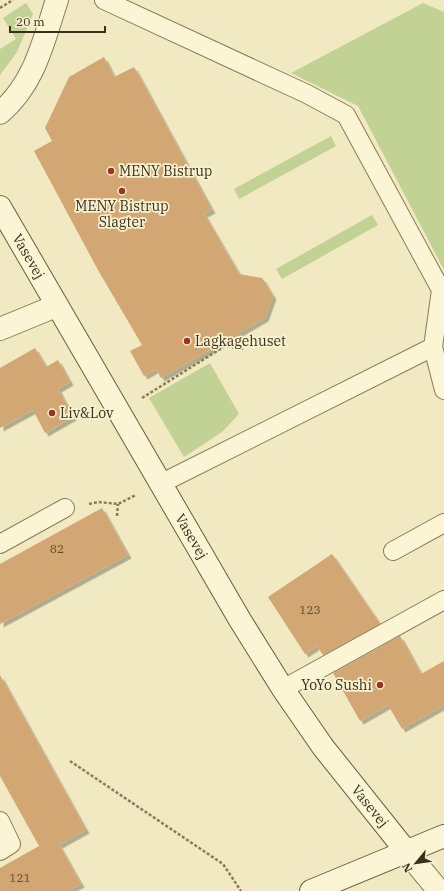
<svg xmlns="http://www.w3.org/2000/svg" width="444" height="891" viewBox="0 0 444 891" font-family="'IBM Plex Serif',serif">
<style>
.green{fill:#c2d194}
.building{fill:#d3a773;filter:url(#shadow)}
.lines{fill:none;stroke-linecap:round;stroke-linejoin:round}
.lane-casing{stroke:#8c7a57;stroke-width:20}
.street-casing{stroke:#8c7a57;stroke-width:24}
.secondary-casing{stroke:#6e5b3a;stroke-width:24}
.path{stroke:#8c7a57;stroke-width:2.5;stroke-dasharray:3 2;stroke-linecap:butt}
.lane{stroke:#fbf5d5;stroke-width:18}
.street{stroke:#fbf5d5;stroke-width:22}
.secondary{stroke:#fbf5d5;stroke-width:22}
.poi-dot{fill:#a13122;stroke:#f8f2d1;stroke-width:1.5}
.labels{text-anchor:middle;dominant-baseline:central;stroke-width:3.5;stroke-linejoin:round;paint-order:stroke}
.number-label{font-size:12px;fill:#614d32}
.poi-label{font-size:14px;fill:#3b2f1c;stroke:#f8f2d1;text-anchor:start}
.street-label{font-size:14px;fill:#3b2f1c;stroke:#f8f2d1}
</style>
<defs>
<filter id="shadow"><feDropShadow dx="3.5" dy="3.5" stdDeviation="0" flood-color="#0004"/></filter>
</defs>
<rect width="100%" height="100%" fill="#f1e9c1"/>
<path class="green" d="M26 3 33 14 17 52 0 75V49L16 39 3 18Z
M423 3 444 12V270L358 106 291 73Z
M331 136 336 146 239 199 234 189Z
M372 215 378 225 282 279 276 269Z
M210 363 239 414 222 432 184 457 149 398Z"/>
<path class="building" d="M104 57 114 77 134 67 212 210 204 214 239 274 262 278 273 296 265 318 161 378 156 369 144 376 130 351 142 345 98 270 34 151 52 141 45 128 69 77Z
M35 348 46 367 58 360 70 382 58 389 73 417 45 433 33 410 0 428V368Z
M102 508 128 555 0 624V564Z
M332 554 380 624 323 655 317 646 305 654 268 597Z
M400 636 421 674 444 661V705L402 729 388 705 360 721 333 673Z
M0 675 86 830 59 845 81 884 67 891H0V868L39 846 0 776Z"/>
<g class="lines">
<g class="lane-casing">
<path id="lane" d="M104 0 307 94 346 115 441 290 433 347 444 390
M160 484 433 347
M0 544 65 508
M393 551 444 523
M283 689 444 600
M0 821 11 844 0 851"/>
</g>
<g class="street-casing">
<path id="street" d="M0 113C35 83 43 42 57 0
M0 329 56 306
M406 851 439 891"/>
</g>
<g class="secondary-casing">
<g id="secondary">
<path id="s1" d="M0 207 240 620 283 689 323 747 406 851"/>
<path d="M311 891 444 836"/>
</g>
</g>
<path class="path" d="M0 8 13 0
M142 398 225 346 243 349
M89 504 98 502 118 504 136 495
M117 516 118 504
M70 761 223 864 241 891"/>
<use href="#lane" class="lane"/>
<use href="#street" class="street"/>
<use href="#secondary" class="secondary"/>
</g>
<g class="poi-dot">
<circle cx="111" cy="171" r="4"/>
<circle cx="122" cy="191" r="4"/>
<circle cx="187" cy="341" r="4"/>
<circle cx="52" cy="413" r="4"/>
<circle cx="380" cy="685" r="4"/>
</g>
<g class="labels">
<g class="number-label">
<text x="57" y="548">82</text>
<text x="310" y="609">123</text>
<text x="20" y="877">121</text>
</g>
<g class="poi-label">
<text x="119" y="171">MENY Bistrup</text>
<text x="122" y="206" text-anchor="middle">MENY Bistrup<tspan x="122" dy="16">Slagter</tspan></text>
<text x="195" y="341">Lagkagehuset</text>
<text x="60" y="413">Liv&amp;Lov</text>
<text x="372" y="685" text-anchor="end">YoYo Sushi</text>
</g>
<g class="street-label">
<text stroke="none"><textPath href="#s1" startOffset="57">Vasevej</textPath></text>
<text stroke="none"><textPath href="#s1" startOffset="381">Vasevej</textPath></text>
<text stroke="none"><textPath href="#s1" startOffset="705">Vasevej</textPath></text>
</g>
</g>
<g transform="translate(416 863) rotate(241)" stroke="#f8f2d1" stroke-width="3" paint-order="stroke">
<path d="M0-3L7 15L0 10L-7 15Z" fill="#3b2f1c"/>
<text y="-6" font-size="11" font-weight="bold" text-anchor="middle" fill="#3b2f1c">N</text>
</g>
<path d="M10 26v6h95v-6" fill="none" stroke="#3b2f1c" stroke-width="2"/>
<text x="16" y="26" font-size="12" fill="#3b2f1c" stroke="#f8f2d1" stroke-width="3" paint-order="stroke">20 m</text>
</svg>
